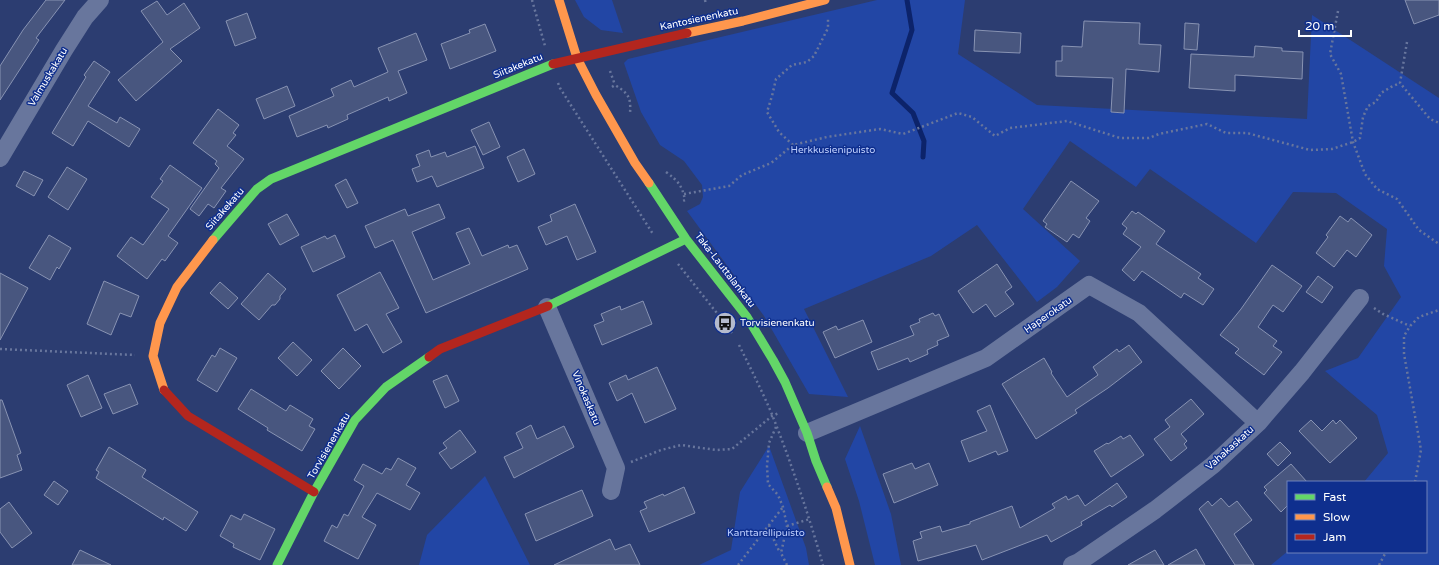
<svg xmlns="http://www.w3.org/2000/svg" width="1439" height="565" viewBox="0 0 1439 565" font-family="'Varela Round',sans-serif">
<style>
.green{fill:#2246a5}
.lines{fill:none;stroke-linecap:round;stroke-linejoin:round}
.stream{stroke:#0c236a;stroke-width:5}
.building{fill:#48567f;stroke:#8893b3}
.path{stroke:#68769d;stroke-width:2.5;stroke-dasharray:2 3;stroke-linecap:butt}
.street{stroke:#68769d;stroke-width:18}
.fast{stroke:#63d668;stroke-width:9}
.slow{stroke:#ff974d;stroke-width:9}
.jam{stroke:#b3261e;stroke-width:9}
.labels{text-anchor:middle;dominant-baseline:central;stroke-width:3;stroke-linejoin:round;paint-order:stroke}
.street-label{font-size:10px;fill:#fff;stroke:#0f2f8e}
.park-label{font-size:10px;fill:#becffe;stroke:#0f2f8e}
.poi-label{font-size:10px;fill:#fff;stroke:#0f2f8e;text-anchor:start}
</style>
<rect width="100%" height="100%" fill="#2c3d71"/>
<path class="green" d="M575 0H612L623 33 601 30 584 17Z
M877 0H965L958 54 1037 105 1307 119 1312 15 1439 98V565H1271L1288 551V552H1426V482H1364L1388 453 1377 415 1325 371 1358 358 1401 297 1384 266 1387 229 1336 193 1293 192 1256 243 1150 169 1136 187 1070 141 1023 209 1080 261 1057 287 1037 302 977 225 931 256 804 309 848 397 809 394 764 316 687 211 700 204 703 197 702 185 684 161 660 145 641 112 624 63 628 59Z
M860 426 891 514 901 565H875L859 501 845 459Z
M769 446 806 548 809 565H699L731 550 740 492Z
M485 476 530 565H419L427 535Z"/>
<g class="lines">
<path class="stream" d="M907 0 912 30 892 93 913 113 924 141 923 157"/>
</g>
<path class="building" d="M46 0H65L36 38 39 40 0 100V66L23 30Z
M1405 0H1439V15L1414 24Z
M157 1 167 15 184 3 200 28 170 49 182 61 136 101 118 80 163 42 141 11Z
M247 13 256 38 235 46 226 21Z
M1084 21 1140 23 1139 44 1161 45 1159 72 1126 69 1124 113 1111 112 1113 78 1056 76V61H1062V46L1082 47Z
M1185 23 1199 24 1197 50 1184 49Z
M485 24 496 51 450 69 441 44 470 33 469 30Z
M975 30 1021 33 1020 53 974 51Z
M416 33 427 60 398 71 407 93 389 101 388 97 347 115 348 119 328 128 327 125 297 137 289 116 334 96 331 89 351 80 354 87 388 72 378 48Z
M1255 46 1282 48V51L1303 52 1302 79 1235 75V91L1189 88 1191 54 1254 57Z
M94 61 110 72 88 106 117 123 120 117 140 129 129 147 88 121 73 146 52 133 86 77 84 75Z
M287 86 295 106 264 119 256 99Z
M218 109 239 125 233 133 236 135 227 146 244 159 221 188 226 191 214 208 208 204 199 216 190 209 219 168 215 164 217 161 193 143Z
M489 122 500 147 483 155 471 130Z
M475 146 484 168 437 187 432 176 417 182 412 169 420 166 416 155 429 150 431 157 445 152 447 157Z
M524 149 535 174 518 182 507 157Z
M170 165 202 188 168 236 178 243 165 261 162 259 147 279 117 256 131 237 143 245 169 209 151 197 163 181 160 179Z
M67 167 87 179 68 210 48 197Z
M24 171 43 180 34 196 16 186Z
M346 179 358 203 347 208 335 185Z
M1071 181 1099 201 1086 218 1090 221 1079 238 1073 234 1067 242 1045 227 1047 224 1043 221Z
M439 204 445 218 412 232 433 280 470 264 456 233 469 228 482 256 508 245 509 248 517 245 528 269 426 313 393 240 375 248 365 226 405 209 408 216Z
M575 204 596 252 577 260 567 236 546 245 538 227 552 221 550 215Z
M1132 211 1136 214 1138 212 1165 231 1156 244 1201 274 1198 278 1214 289 1203 305 1184 293 1181 298 1142 271 1134 281 1122 270 1141 247 1123 234 1127 228 1122 224Z
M287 214 299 235 280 245 268 224Z
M1340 216 1348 222 1351 218 1372 235 1356 257 1347 250 1334 267 1316 253 1328 237 1326 235Z
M49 235 71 248 59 269 57 267 50 280 29 268Z
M335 235 345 257 313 272 301 247 325 236 327 239Z
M997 264 1012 287 1005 292 1014 304 995 317 986 304 973 313 958 291Z
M1272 265 1302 286 1283 312 1273 305 1258 327 1277 341 1273 346 1282 352 1264 375 1235 353 1239 349 1220 335 1241 309Z
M380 272 399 308 386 314 402 342 383 353 367 324 355 331 337 295Z
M0 273 28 288 0 340Z
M268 273 286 289 280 296V299L275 305H272L259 320 241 304Z
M1318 276 1333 287 1322 303 1306 292Z
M104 281 139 296 131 317 120 313 111 335 87 324Z
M220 282 238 298 228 309 210 293Z
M643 301 652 324 602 345 594 325 604 321 601 314 620 306 621 310Z
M933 313 935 316 939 314 949 336 937 341 938 345 927 350 928 354 910 362 908 358 878 370 871 352 914 335 910 326 920 322 919 319Z
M863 320 872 342 835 358 823 332 836 326 838 330Z
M293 342 312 360 297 376 278 358Z
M1129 345 1142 362 1108 388 1075 410 1077 413 1036 439 1002 384 1044 358 1052 372 1051 373 1067 397 1098 375 1093 367 1117 349 1119 352Z
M220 348 237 358 217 392 197 380 212 355 215 357Z
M343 348 361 366 339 389 321 371Z
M657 367 676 409 645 423 632 393 617 401 609 383 626 375 628 380Z
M88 375 102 408 81 417 67 385Z
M447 375 459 401 445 408 433 381Z
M130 384 138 404 113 414 104 394Z
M251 389 286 411 290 405 313 419 309 426 315 429 302 451 267 430 268 428 238 409Z
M1191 399 1204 414 1181 434 1187 441 1184 444 1187 448 1171 461 1154 439 1170 427 1165 420Z
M0 400H2L21 453 17 455 22 470 0 478Z
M990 405 1008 451 998 455 996 451 969 462 961 441 987 431 977 411Z
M1311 420 1322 431 1333 420 1336 424 1340 420 1357 438 1330 463 1299 431Z
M531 425 537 439 564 426 574 447 514 478 504 457 523 448 516 433Z
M460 430 476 452 451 469 439 453 447 448 443 443Z
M1130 435 1144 455 1111 477 1094 451 1107 443 1108 444 1121 436 1123 439Z
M1280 442 1291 453 1278 466 1267 454Z
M109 447 146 470 142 477 198 512 186 531 164 517 163 520 96 478 99 472 96 470Z
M398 458 416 468 406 485 420 493 410 510 377 493 362 517 376 525 358 559 324 541 332 525 337 528 344 514 348 516 364 486 354 480 363 464 382 474 386 468 391 470Z
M912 463 915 469 929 463 938 485 894 503 883 474Z
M1291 464 1307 482H1288V505L1281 512 1264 493 1267 490 1264 487Z
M54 481 68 491 58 505 44 495Z
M1117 483 1127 497 1112 507 1110 505 1081 522 1082 525 1051 542 1047 535 982 560 976 545 918 561 913 541 922 538 920 532 940 526 942 532 970 524V522L1012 506 1020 528 1055 508 1052 504 1066 496 1068 500 1078 495 1085 506Z
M684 487 695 513 649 532 640 511 647 508 644 502 663 494 664 496Z
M582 490 593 516 536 541 525 514Z
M1221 498 1229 507 1237 501 1252 520 1234 534 1254 565H1235L1199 509 1208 501 1212 506Z
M9 502 32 533 12 548 0 532V509Z
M244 514 275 529 260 560 233 547 234 544 220 536 231 515 241 520Z
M610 539 615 550 630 544 640 565H554Z
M1196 549 1205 565H1168Z
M80 550 111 565H72Z
M1155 550 1164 565H1128Z"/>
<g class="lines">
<path class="path" d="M532 0 545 46
M705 0 706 4
M1338 11 1330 54 1341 74 1353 142 1365 174 1377 189 1397 199 1419 230 1439 244
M1407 42 1400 83 1430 119 1439 123
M610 71 615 85
M558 83 560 88 653 234
M612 87 615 85C629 94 631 97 630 114
M793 145 779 132 767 112 772 96 776 79 792 65 807 62 814 56 828 28V19
M666 172C678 181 682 185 685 200L683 201
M684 194 729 186 742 175 771 163 793 145 827 137 880 129 903 134 958 113 972 117 995 136 1010 128 1067 121 1120 138H1149L1159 134 1207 124 1226 133H1247L1310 150 1332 149 1353 142 1360 138 1363 117 1368 106 1376 102 1381 93 1391 87 1400 83
M678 264 720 317
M1374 308 1383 314 1410 326
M725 324 732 333
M739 345C750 367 761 389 771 412 791 462 808 513 823 565
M0 349 135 355
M776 427 769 443 767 466 768 484 778 495 783 507 787 526 781 553 787 565
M631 462 661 450 681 445 716 450 732 449 772 416 779 413
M1415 482 1421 450 1404 354V336L1410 326 1419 317 1439 310
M769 525 774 540 780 553
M787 526 810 519
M738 565 783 507
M1379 565 1386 552"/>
<path class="street" d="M0 158 64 50 85 17 100 0
M547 307 616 468 611 491
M807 433 986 358 1089 285 1139 313 1258 423
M1072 565 1079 562 1155 510 1213 465 1258 423 1302 372 1360 298"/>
<path class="fast" d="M649 183 686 239 747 317 773 360 785 382 807 433 816 461 827 487
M213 240 257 189 271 179 553 64
M548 306 686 239
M277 565 314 492 355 420 386 387 429 357"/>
<path class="slow" d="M559 0 577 58 596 95 635 163 649 183
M687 33 743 21 825 0
M164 390 153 356 160 323 177 287 213 240
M827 487 836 508 850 565"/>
<path class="jam" d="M553 64 687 33
M429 357 440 349 548 306
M164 390 188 416 314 492"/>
</g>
<defs>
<g id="bus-disc" transform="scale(1.15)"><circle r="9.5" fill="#b5bbcd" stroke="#0f2f8e"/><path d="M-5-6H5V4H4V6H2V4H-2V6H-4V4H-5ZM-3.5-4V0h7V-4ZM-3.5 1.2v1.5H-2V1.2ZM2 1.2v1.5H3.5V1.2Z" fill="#111"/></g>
</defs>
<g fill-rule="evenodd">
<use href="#bus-disc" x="725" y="323"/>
</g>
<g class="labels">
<g class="street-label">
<text transform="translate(699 19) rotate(-12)">Kantosienenkatu</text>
<text transform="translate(518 66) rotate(-22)">Siitakekatu</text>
<text transform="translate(48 77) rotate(-59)">Valmuskakatu</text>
<text transform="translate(225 209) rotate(-49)">Siitakekatu</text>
<text transform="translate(725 270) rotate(52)">Taka-Lauttalankatu</text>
<text transform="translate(1048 315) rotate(-35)">Haperokatu</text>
<text transform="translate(586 398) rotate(67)">Vinokaskatu</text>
<text transform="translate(329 446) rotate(-60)">Torvisienenkatu</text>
<text transform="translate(1230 448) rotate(-42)">Vahakaskatu</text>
</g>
<g class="park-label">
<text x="833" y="150">Herkkusienipuisto</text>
<text x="766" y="533">Kanttarellipuisto</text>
</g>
<g class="poi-label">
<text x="740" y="323">Torvisienenkatu</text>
</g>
</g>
<rect x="1287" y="481" width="140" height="72" fill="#0f2f8e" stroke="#6f82bb"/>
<rect x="1295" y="494" width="20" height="6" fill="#63d668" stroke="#6f82bb"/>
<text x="1323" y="501" font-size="12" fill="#ffffff">Fast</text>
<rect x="1295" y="514" width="20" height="6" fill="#ff974d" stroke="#6f82bb"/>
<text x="1323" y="521" font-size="12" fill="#ffffff">Slow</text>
<rect x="1295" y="534" width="20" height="6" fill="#b3261e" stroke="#6f82bb"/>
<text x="1323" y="541" font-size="12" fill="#ffffff">Jam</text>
<path d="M1299 30v6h52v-6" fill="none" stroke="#ffffff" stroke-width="2"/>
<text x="1305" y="30" font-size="12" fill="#ffffff" stroke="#0f2f8e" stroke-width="3" paint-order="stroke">20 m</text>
</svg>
